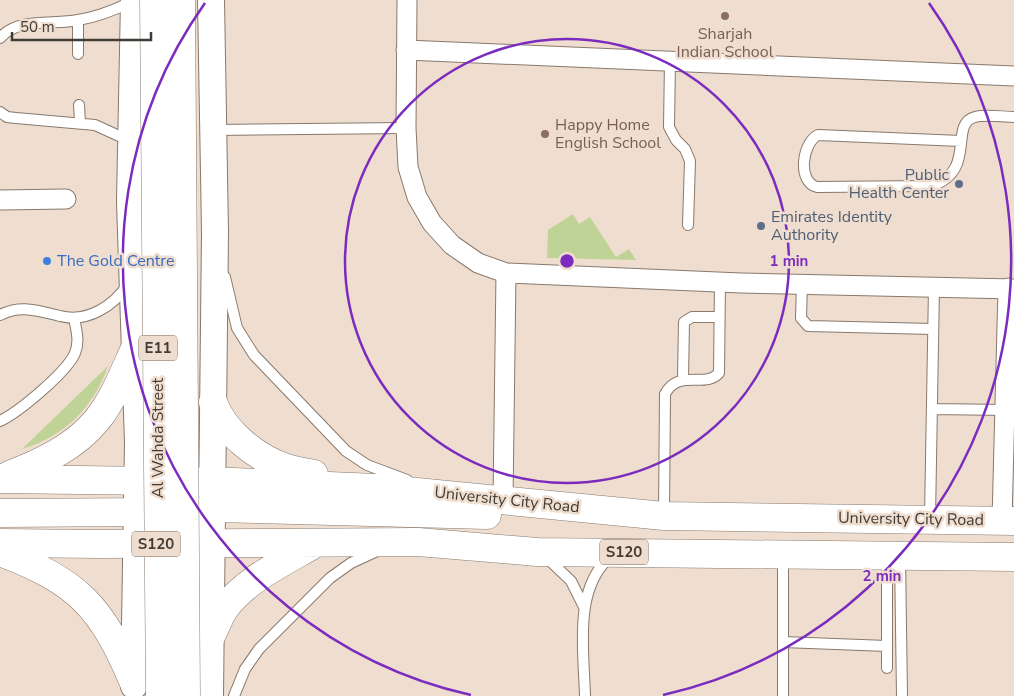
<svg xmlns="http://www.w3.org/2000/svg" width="1014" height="696" viewBox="0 0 1014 696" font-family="'Nunito Sans',sans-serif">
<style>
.grass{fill:#bfd397}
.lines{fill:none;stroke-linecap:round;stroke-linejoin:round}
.lane-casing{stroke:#88796c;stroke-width:12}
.street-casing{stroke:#88796c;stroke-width:21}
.secondary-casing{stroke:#88796c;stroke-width:28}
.primary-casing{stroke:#88796c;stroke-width:29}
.lane{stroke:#fff;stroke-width:10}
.street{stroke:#fff;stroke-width:19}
.secondary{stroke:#fff;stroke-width:26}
.primary{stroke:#fff;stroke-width:28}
.highway-bridge-casing{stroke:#88796c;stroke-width:29;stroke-linecap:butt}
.highway-bridge{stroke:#fff;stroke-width:28}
.ring{fill:none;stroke:#7b2cbf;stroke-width:2.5}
.education-dot{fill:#8d6e63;stroke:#efdecf;stroke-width:2}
.service-dot{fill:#5c6f8a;stroke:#efdecf;stroke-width:2}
.shop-dot{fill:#3f7fe0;stroke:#efdecf;stroke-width:2}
.labels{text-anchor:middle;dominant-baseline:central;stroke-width:5;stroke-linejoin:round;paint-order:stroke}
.shield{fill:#efdecf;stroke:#766d64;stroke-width:1}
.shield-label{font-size:15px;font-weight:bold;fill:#423c36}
.education-label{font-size:16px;fill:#785e54;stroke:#efdecf}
.service-label{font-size:16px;fill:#4e5e75;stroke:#efdecf;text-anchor:end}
.shop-label{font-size:16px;fill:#366cbe;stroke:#efdecf;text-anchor:start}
.street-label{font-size:16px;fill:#423c36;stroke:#efdecf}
.centre{fill:#7b2cbf;stroke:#efdecf;stroke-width:2.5}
.ring-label{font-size:15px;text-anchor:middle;font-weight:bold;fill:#7b2cbf;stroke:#efdecf;stroke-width:5;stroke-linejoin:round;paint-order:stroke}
</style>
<rect width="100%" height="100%" fill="#efdecf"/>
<path class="grass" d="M573 214 579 224 590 217 616 257 629 249 636 260 547 258 548 230Z
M108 366C93 408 65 436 22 449Z"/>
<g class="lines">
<g class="lane-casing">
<path id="lane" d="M78 20V54
M0 38C18 17 53 25 78 20 97 17 115 10 133 1
M670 61 669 127 676 140 685 149 690 161 688 225
M79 105 80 122
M0 112 7 117 16 118 95 125 128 140
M214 130 406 128
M961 141 818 135C802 143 797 182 817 187L931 186C978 171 948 124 975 117 987 114 1002 117 1014 117
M225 277 237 328 254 355 346 451 367 465 407 480
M802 284 801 318 808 326 933 329
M0 315C21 304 38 311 60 316 87 323 114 306 128 284
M683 379 684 322 692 317H719
M932 409 1008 410
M0 421C19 412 67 372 75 353 80 341 76 329 74 318
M664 515 665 394C679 368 705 389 719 373L720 282
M930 518 934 287
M783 556V696
M900 556 902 696
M548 559 571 581 584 607
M783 642 887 646
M887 668V556
M234 696 245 669 259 649 330 578 351 563 377 551
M585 696C584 652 573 589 610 557"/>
</g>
<g class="street-casing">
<path id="street" d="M407 0 406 128 408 167 417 197 432 223 452 245 478 263 506 273 741 283 1014 289
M406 50 1014 76
M0 200 66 199
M503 500 506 273
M1002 521 1008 288"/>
</g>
<g class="secondary-casing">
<path id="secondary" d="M134 0 130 202 138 443 134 686
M210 696 215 232 211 0"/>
</g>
<g class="primary-casing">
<path id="primary" d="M213 402C223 432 258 459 287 468 296 471 305 472 314 474
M9 475C41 463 75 447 97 420 114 399 124 372 135 348
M0 479 234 482 376 488 664 516 1014 521
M0 513 152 512 180 505
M0 543 101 544 418 542 537 552 1014 557
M0 552C79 582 101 606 134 683
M135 630C148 578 156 528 213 508L487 515
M211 636C216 627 219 616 225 608 246 579 286 561 316 543"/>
</g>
<use href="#lane" class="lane"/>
<use href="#street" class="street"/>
<use href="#secondary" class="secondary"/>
<use href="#primary" class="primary"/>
<g class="highway-bridge-casing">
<path id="highway-bridge" d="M154 0 160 696
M181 0 186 696"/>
</g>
<use href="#highway-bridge" class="highway-bridge"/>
</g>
<g class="ring">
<circle cx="567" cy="261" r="222"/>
<path d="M471 695A445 445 0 0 1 205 3M929 3A445 445 0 0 1 663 695"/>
</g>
<g class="education-dot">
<circle cx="725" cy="16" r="5"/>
<circle cx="545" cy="134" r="5"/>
</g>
<g class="service-dot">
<circle cx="959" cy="184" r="5"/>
<circle cx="761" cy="226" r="5"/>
</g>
<circle class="shop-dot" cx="47" cy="261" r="5"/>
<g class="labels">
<g class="shield">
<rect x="139" y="335.5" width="38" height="25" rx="4"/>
<rect x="132" y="531.5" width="48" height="25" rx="4"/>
<rect x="600" y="539.5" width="48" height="25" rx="4"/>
</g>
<g class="shield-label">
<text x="158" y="348">E11</text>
<text x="156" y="544">S120</text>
<text x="624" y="552">S120</text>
</g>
<g class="education-label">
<text x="725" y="34">Sharjah<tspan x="725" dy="18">Indian School</tspan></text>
<text x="555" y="125" text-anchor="start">Happy Home<tspan x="555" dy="18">English School</tspan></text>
</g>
<g class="service-label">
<text x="949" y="175">Public<tspan x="949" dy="18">Health Center</tspan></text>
<text x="771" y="217" text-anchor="start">Emirates Identity<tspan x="771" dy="18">Authority</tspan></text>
</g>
<g class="shop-label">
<text x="57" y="261">The Gold Centre</text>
</g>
<g class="street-label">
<text transform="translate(158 438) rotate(-90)">Al Wahda Street</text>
<text transform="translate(507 500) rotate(6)">University City Road</text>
<text transform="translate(911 519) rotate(1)">University City Road</text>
</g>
</g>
<circle cx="567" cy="261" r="8" class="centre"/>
<g class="ring-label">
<text x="789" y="266">1 min</text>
<text x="882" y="581">2 min</text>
</g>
<path d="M12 32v8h139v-8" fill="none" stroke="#423c36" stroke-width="2.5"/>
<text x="20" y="32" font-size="15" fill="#423c36" stroke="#efdecf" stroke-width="4" paint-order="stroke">50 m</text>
</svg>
